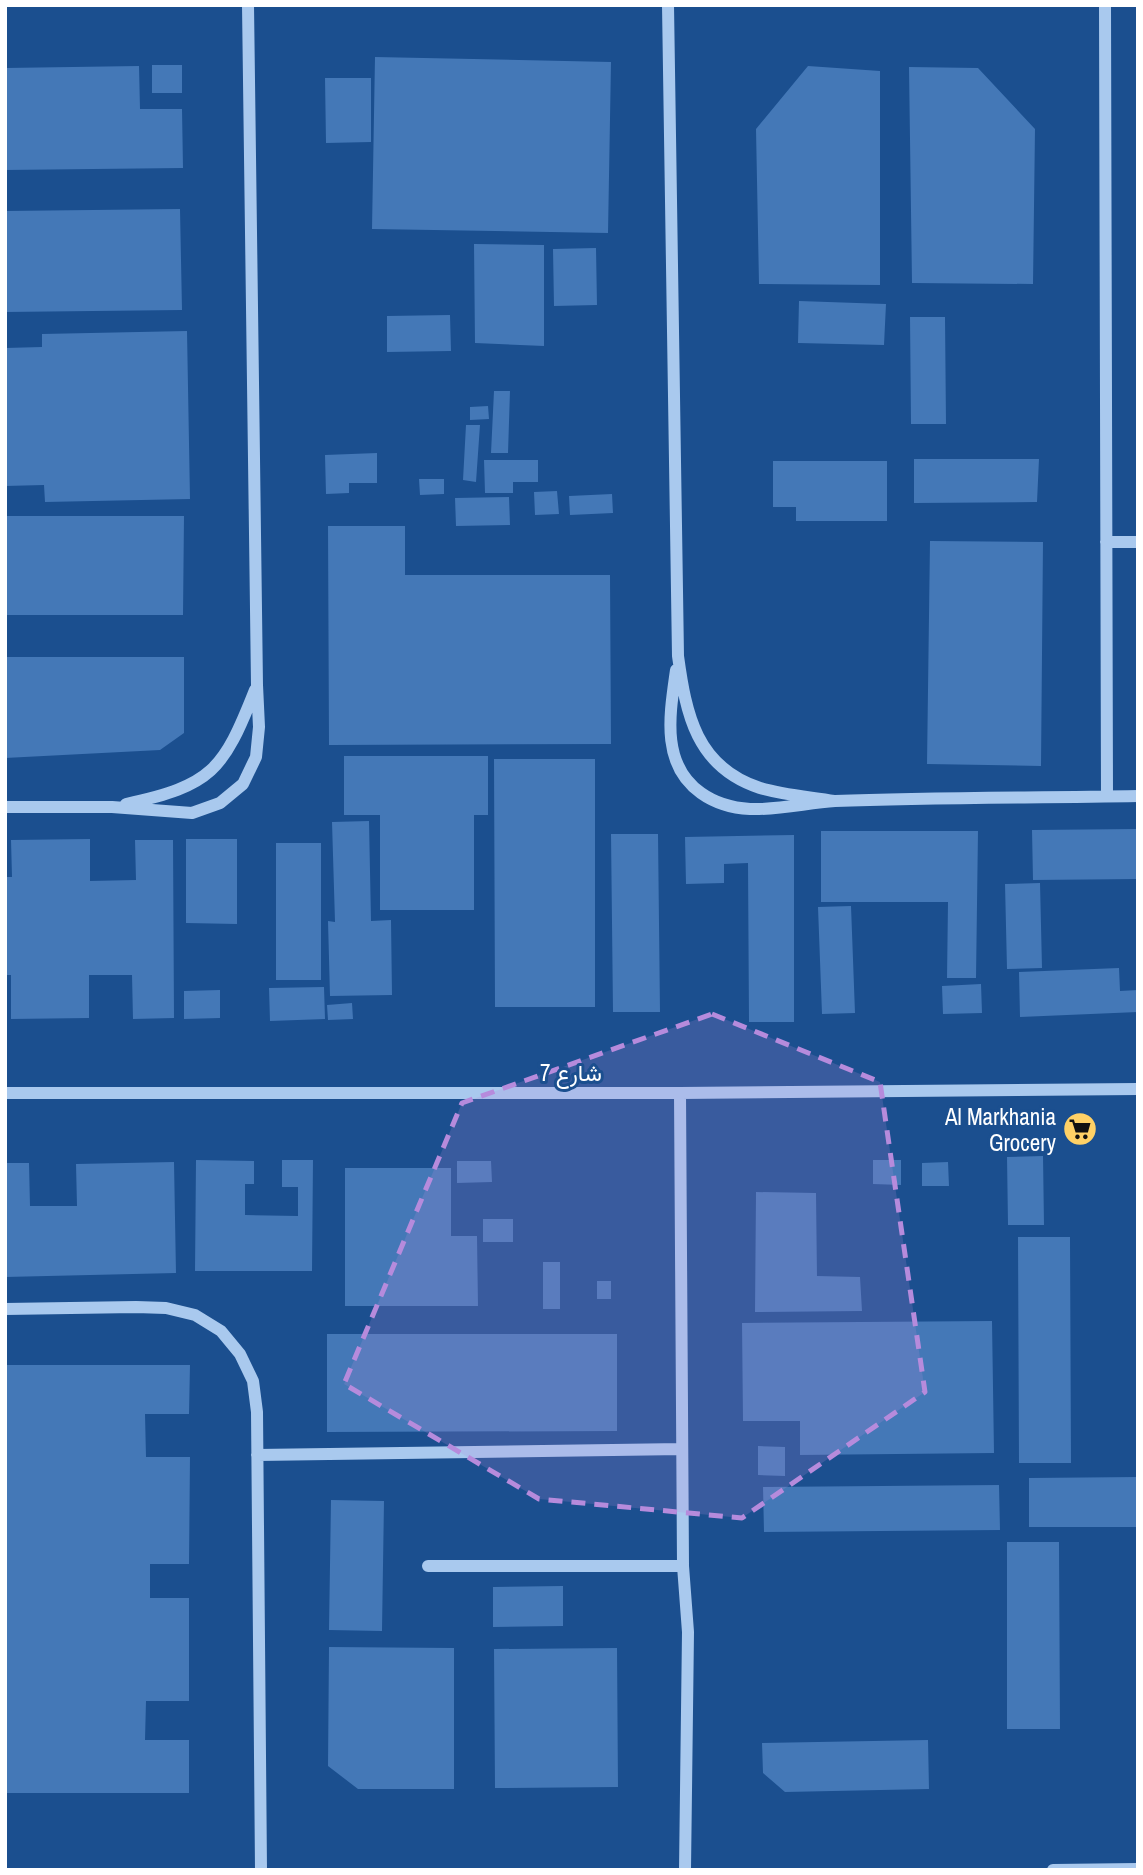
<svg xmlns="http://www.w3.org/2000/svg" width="1143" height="1875" viewBox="0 0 1143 1875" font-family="'Archivo Narrow',Vazirmatn,sans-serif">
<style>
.building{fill:#4478b7}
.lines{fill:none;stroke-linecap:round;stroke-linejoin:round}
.minor{stroke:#a9c9ee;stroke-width:12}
.marked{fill:#b68bdc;fill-opacity:0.2;stroke:#b68bdc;stroke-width:5;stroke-dasharray:14 9;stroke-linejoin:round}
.labels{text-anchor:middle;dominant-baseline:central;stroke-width:6;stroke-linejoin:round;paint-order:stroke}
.street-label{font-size:23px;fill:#fff;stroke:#1b4f8f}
.poi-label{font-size:23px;fill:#fff;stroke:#1b4f8f;text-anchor:end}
</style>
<rect width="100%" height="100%" fill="#1b4f8f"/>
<path class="building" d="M375 57 611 62 608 233 372 229Z
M152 65H182V93H152Z
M139 66 140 109H182L183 168 5 170V68Z
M808 66 880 71V285L759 284 756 129Z
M909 67 978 68 1035 129 1033 284 912 283Z
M325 78H371V142L326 143Z
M180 209 182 310 5 312V211Z
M474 244 544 245V346L475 343Z
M596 248 597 305 554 306 553 249Z
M799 301 886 304 884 345 798 343Z
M450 315 451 351 387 352V316Z
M910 317H945L946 424H911Z
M187 331 190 499 45 502 44 485 5 486V348L42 347V334Z
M494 391H510L508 453H491Z
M488 406 489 419 470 420V407Z
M466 425H480L476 482 463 480Z
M377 453V483H349V493L326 494 325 455Z
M914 459H1039L1037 502 914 503Z
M484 460H538V482H513V493H485Z
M773 461H887V521H796V507H773Z
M419 479H444V494L420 495Z
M557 491 559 514 535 515 534 492Z
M612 494 613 513 570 515 569 496Z
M509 497 510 525 456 526 455 498Z
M5 516H184L183 615H5Z
M328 526H405V575H610L611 744 329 745Z
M930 541 1043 542 1041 766 927 764Z
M5 657H184V733L160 750 5 758Z
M344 756H488V815H474V910H380V815H344Z
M494 759H595V1007H495Z
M369 821 371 921 391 920 392 995 330 996 328 921 335 922 332 822Z
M1138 829V879L1033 880 1032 830Z
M821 831H978L976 978H947L948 902H821Z
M611 834H658L660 1012H613Z
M794 835V1022H749L748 863 724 864V883L686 884 685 837Z
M90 839V881L136 880 135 840H173L174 1018 133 1019 132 975H89V1018L11 1019V975H5V877H12L11 840Z
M186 839H237V924L186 923Z
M276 843H321V980H276Z
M1040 883 1042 968 1007 969 1005 884Z
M851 906 855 1013 822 1014 818 907Z
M1119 968 1120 991 1138 990V1012L1020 1017 1019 972Z
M981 984 982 1013 943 1014 942 986Z
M324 987 325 1019 270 1021 269 988Z
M220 990V1018L184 1019V991Z
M352 1003 353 1019 328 1020 327 1005Z
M1043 1156 1044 1225H1008L1007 1157Z
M196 1160 254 1161V1184H245V1215L298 1216V1187H282V1160H313L312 1271H195Z
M873 1160H901V1185L873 1184Z
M457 1161H491L492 1182 457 1183Z
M174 1162 176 1273 5 1277V1163H29L30 1206H77L76 1164Z
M948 1162 949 1186H922V1163Z
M345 1168H451V1236H477L478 1306H345Z
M756 1192 816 1193 817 1276 860 1277 862 1311 755 1312Z
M483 1219H513V1242H483Z
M1018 1237H1070L1071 1463H1019Z
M543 1262H560V1309H543Z
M597 1281H611V1299H597Z
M992 1321 994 1453 800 1455V1421H743L742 1323Z
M327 1334H617V1431L327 1432Z
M5 1365H190L189 1414H145L146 1457H190L189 1564H150V1598H189V1701H146L145 1740H189V1793H5Z
M758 1446 785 1447V1476L758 1475Z
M1138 1477V1527H1029V1478Z
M999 1485 1000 1530 764 1532 763 1487Z
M331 1500 384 1501 382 1631 329 1630Z
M1007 1542H1059L1060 1729H1007Z
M563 1586V1626L493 1627V1587Z
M329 1647 454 1648V1789H358L328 1766Z
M617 1648 618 1787 495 1788 494 1649Z
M928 1740 929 1789 785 1792 763 1773 762 1743Z"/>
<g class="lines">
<path class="minor" d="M668 5 678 656C686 714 696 767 760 788 783 795 810 797 834 801
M1105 5 1107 796
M1106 542H1138
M676 670C670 713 660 764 701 793 715 803 732 808 750 809 778 810 807 803 835 801 936 797 1037 798 1138 796
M126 804C212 785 223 771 255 690
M5 807H112L192 813 220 803 243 784 256 757 259 727 257 685 248 5
M5 1093H680L1138 1089
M680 1093 683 1566 688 1632 685 1870
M5 1309 136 1307 166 1308 195 1315 221 1331 240 1354 253 1381 257 1412 261 1870
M257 1455 682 1449
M428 1566H683
M1053 1870 1138 1869"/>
</g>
<path class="marked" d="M712 1014 880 1082 925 1392 742 1518 539 1499 344 1384 462 1103Z"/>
<defs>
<g id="supermarket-disc" transform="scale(1.75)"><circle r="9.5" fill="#ffd166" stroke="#1b4f8f"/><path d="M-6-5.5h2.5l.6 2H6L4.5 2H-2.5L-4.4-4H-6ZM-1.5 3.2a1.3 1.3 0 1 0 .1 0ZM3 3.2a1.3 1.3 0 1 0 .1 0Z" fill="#111"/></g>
</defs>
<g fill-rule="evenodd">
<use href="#supermarket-disc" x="1080" y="1129"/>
</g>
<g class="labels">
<g class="street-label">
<text x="571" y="1072">شارع 7</text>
</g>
<g class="poi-label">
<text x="1056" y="1116">Al Markhania<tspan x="1056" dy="26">Grocery</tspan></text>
</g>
</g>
<rect width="1143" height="1875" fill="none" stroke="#ffffff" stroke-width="14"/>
</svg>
